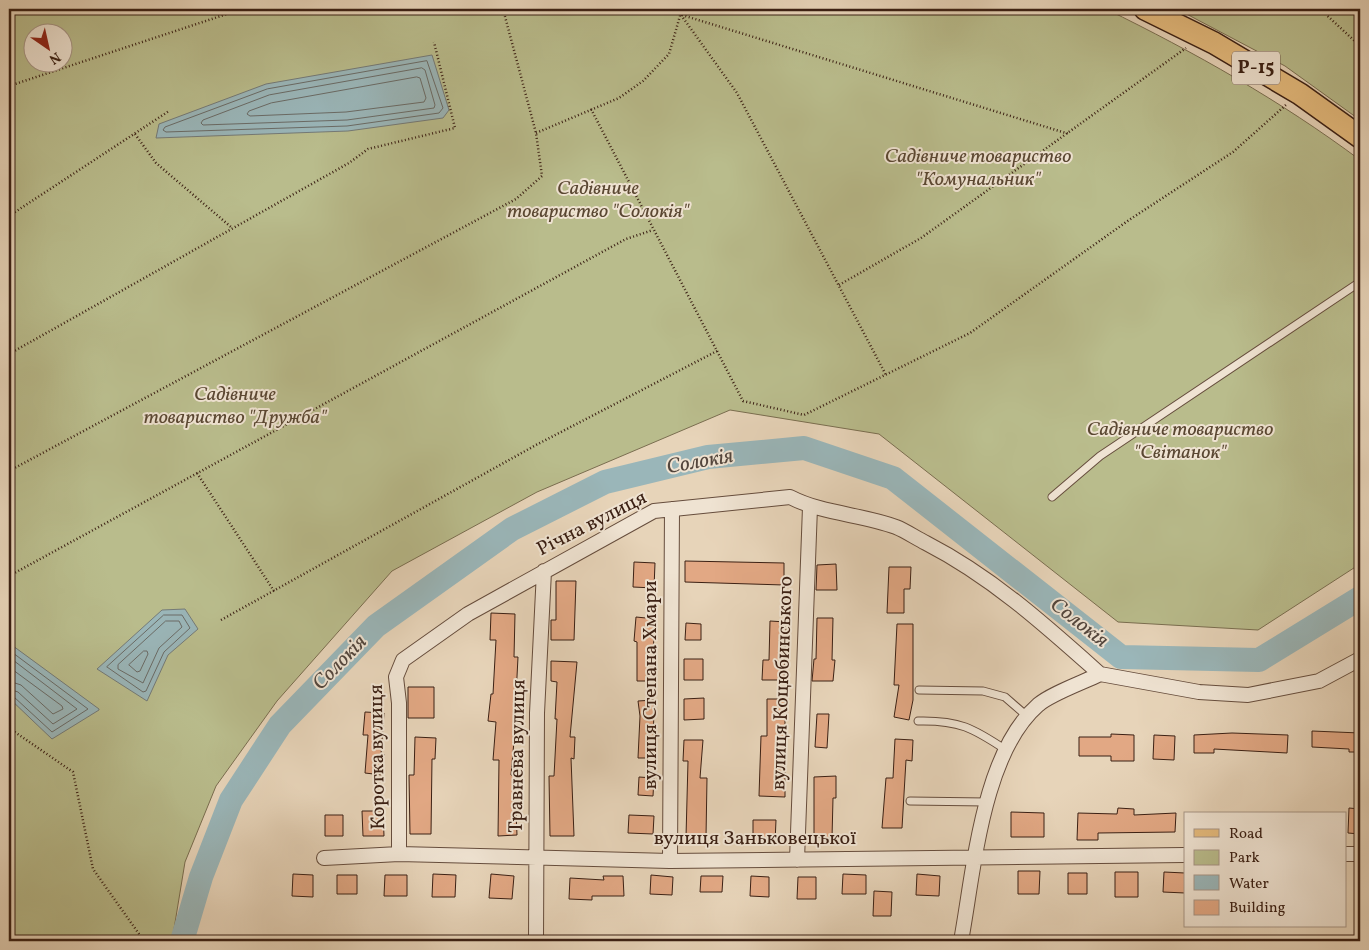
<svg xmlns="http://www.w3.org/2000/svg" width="1369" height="950" viewBox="0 0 1369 950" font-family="Vollkorn,serif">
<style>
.green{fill:#b9bc8c;stroke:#7a6e50;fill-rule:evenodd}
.water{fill:#9ab6b9;stroke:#747a77}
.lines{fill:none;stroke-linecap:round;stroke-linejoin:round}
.shore{stroke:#6a6b66;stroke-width:1}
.river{stroke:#9ab6b9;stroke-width:24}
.building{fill:#e2a884;stroke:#3b2014}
.lane-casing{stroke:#664d3d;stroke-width:9}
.street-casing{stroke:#664d3d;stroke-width:16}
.primary-casing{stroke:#3b2014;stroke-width:24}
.path{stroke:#3b2014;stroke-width:2.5;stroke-dasharray:1 2.5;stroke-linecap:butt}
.lane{stroke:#efe3d2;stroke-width:7}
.street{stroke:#efe3d2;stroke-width:14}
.primary{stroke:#e4ba7c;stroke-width:21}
.labels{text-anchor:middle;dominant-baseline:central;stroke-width:4;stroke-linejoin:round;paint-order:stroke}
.shield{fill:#efe3d2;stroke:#715a4d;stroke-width:1}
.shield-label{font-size:19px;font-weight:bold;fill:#3b2014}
.park-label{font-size:20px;font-style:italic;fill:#5a4732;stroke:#efe3d2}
.street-label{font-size:20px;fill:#3b2014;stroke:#efe3d2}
.water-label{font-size:21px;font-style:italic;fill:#53463d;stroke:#efe3d2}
</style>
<rect width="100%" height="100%" fill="#e7d4b9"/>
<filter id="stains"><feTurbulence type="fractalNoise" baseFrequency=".004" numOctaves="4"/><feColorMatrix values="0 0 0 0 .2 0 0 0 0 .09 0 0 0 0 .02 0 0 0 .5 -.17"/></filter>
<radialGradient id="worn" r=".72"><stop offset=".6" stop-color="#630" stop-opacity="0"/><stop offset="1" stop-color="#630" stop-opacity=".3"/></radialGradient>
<path class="green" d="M9 9H1106C1194 52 1281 101 1360 160V564L1258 630 1118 622 879 434 730 410 537 492 392 571 277 701 216 786 185 862 172 941H9ZM32 32H62V62H32Z
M1177 9H1360V120L1285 66Z"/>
<path class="water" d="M432 55 449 110 443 118 348 131 156 138 159 124 266 84Z
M185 609 198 629 168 655 147 701 97 669 162 610Z
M9 643 99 709V710L52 739 9 698Z"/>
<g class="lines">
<path class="shore" d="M427 61 443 108 439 113 347 126 166 132 163 130 165 127 267 89Z
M422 68 425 70 435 105 434 108 347 120 203 125 201 123 203 120 269 95Z
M417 77 420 78 426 98 424 102 346 112 250 116 247 114 249 111 271 103Z
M164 615H182L190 628 164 652 146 691 143 692 107 667Z
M166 621H179L182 627 159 648 143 683 118 669V665Z
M9 650 88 709 52 732 14 697 9 695
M144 651H147L148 654 140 671 137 672 129 665Z
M9 657 77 709 53 724 18 692 9 689
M9 667 62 706 63 709 53 714 21 685 9 681"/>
<path class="river" d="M182 941 201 877 231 800 280 725 376 626 512 529 605 482 708 457 804 448 893 478 1121 657 1259 660 1360 598"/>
</g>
<path class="building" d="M685 561 784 563V585L685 582Z
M634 562 655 563 654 588 633 587Z
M836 564 837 590H816L817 565Z
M889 567H911L910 589H904V613H887Z
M556 581H576L574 640H551V620H556Z
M491 613 515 614 514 657H518L516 696H518L511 775 515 776 514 812H516L517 835 498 836 499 760H493L496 722 488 721 491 694H493L496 640H490Z
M636 617 656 619 652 659H655V681H637V642L634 641Z
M817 618H833L832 660H835L833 681H812L814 659H816Z
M770 621 786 622 784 680H762L763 660H769Z
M686 623 701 624V640H685Z
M897 624H913V700L909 720 894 717 899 685H894Z
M684 659H703V680H684Z
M551 661 577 662 570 737H575L574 759 571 758 574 836H550L549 776H554L557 719H555L557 682 551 681Z
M408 687H434V718H408Z
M704 698V719L684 720V699Z
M767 699H785V797L759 796 761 736H767Z
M654 700 653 758H638L640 716 638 701Z
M365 712 384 713 381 754H384L382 775 365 773 368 735H363Z
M817 714H829L827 748 815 747Z
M1312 731 1360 733V752H1349V749L1312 747Z
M1232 733 1288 735 1287 753 1214 749V753H1194V735Z
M1111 734 1134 735V761H1111V756H1079V737H1111Z
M1154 735 1175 736 1174 760 1153 759Z
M415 737 436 738 435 759H432L431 834H410L409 775H414Z
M895 739 913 740 912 761 906 760 902 828H882L886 778H893Z
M684 740H703L700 778H707L706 837H686L688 761H683Z
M836 776V798H833L832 838 814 837V777Z
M639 777 654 778 653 796 638 795Z
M1118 808 1134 809V815L1176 813 1175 832 1098 833V840H1077L1078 813 1117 814Z
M1349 808 1360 809V834L1348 833Z
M362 811H383L384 836H363Z
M1011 812 1044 813V837H1011Z
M325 815H343V836H325Z
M629 815 654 816 653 834 628 833Z
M753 820H776L775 843H753Z
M1018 871H1040L1039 894H1018Z
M1115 872H1138V897H1115Z
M1164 872 1185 873V893L1163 892Z
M1068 873H1087V894H1068Z
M293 874 313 875V897L292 896Z
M433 874 456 875 455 897H432Z
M491 874 514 876 512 899 489 898Z
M843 874 866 875V894H842Z
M917 874 940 876 939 896 916 895Z
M337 875H357V894H337Z
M385 875H407V896H384Z
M651 875 673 877 672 895 650 894Z
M603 876H623L624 896H592V900L569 899 570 878 604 880Z
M701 876H723L722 892H700Z
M751 876 769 877V897L750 896Z
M798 877H816V899H797Z
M874 891 892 892 891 916H873Z"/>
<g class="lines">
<g class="lane-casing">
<path id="lane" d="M1052 497 1100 456 1360 282
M919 690 983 691 1005 697 1028 717
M918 721C959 720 973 728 1006 750
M910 801 986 802"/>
</g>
<g class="street-casing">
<path id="street" d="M1100 674 1199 692 1248 695 1319 681 1360 659
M399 854V703L396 677 403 660 468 614 654 511 790 497C823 514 861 514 896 527 906 531 916 538 926 543 992 577 1045 625 1100 674
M1345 854H1360
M324 858 399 854 670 861 1185 855
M797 860 810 507
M670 861 672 509
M536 941 537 713 544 571
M961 941C974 871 982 754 1038 705 1050 694 1084 682 1100 674"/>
</g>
<g class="primary-casing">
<path id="primary" d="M1145 9 1214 43 1300 94 1360 137"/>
</g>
<path class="path" d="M1320 9 1360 46
M681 15 737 93 886 375
M682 15 1069 134
M9 86 242 9
M591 109 743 401 804 415 970 333 1129 220 1233 152 1287 104
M536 133 619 98 643 81 669 54 682 9
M135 134 156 163 231 227
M9 216 169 111
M839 285 921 238 1186 48
M9 354 349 163 368 149 455 128 434 42
M9 471 516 199 542 176 536 133 503 9
M197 473 274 591
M9 576 626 239 653 230
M221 620 536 445 717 351
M9 728 73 772 93 869 144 941"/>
<use href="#lane" class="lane"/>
<use href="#street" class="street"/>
<use href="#primary" class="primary"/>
</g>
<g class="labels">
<rect class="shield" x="1232" y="51.5" width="48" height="33" rx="4"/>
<g class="shield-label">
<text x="1256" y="68">Р-15</text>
</g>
<g class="park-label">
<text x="978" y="157">Садівниче товариство<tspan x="978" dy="23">"Комунальник"</tspan></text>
<text x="598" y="189">Садівниче<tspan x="598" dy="23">товариство "Солокія"</tspan></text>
<text x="235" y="395">Садівниче<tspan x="235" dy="23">товариство "Дружба"</tspan></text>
<text x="1180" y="430">Садівниче товариство<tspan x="1180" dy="23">"Світанок"</tspan></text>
</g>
<g class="street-label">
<text transform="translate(592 524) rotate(-27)">Річна вулиця</text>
<text transform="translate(783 683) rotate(-88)">вулиця Коцюбинського</text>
<text transform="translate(651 685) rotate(-90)">вулиця Степана Хмари</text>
<text transform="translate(518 756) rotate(-89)">Травнева вулиця</text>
<text transform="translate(378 757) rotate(-91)">Коротка вулиця</text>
<text x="755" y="839">вулиця Заньковецької</text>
</g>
<g class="water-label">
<text transform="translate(700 462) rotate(-10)">Солокія</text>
<text transform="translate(1079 623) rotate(38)">Солокія</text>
<text transform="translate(340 663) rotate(-46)">Солокія</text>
</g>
</g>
<rect width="1369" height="950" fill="none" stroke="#e7d4b9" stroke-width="30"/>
<rect x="10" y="10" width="1349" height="930" fill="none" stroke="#3b2014" stroke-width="2.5"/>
<rect x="15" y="15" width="1339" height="920" fill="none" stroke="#3b2014"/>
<rect x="1184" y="812" width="162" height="115" fill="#efe3d2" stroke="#a79586"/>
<rect x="1194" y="829" width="25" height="8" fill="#e4ba7c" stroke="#a79586"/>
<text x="1229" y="838" font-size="15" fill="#3b2014">Road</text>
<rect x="1194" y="850" width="25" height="15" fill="#b9bc8c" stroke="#a79586"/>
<text x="1229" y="862" font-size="15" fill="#3b2014">Park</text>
<rect x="1194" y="875" width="25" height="15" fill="#9ab6b9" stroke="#a79586"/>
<text x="1229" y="888" font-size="15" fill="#3b2014">Water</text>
<rect x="1194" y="900" width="25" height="15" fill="#e2a884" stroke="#a79586"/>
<text x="1229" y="912" font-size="15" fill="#3b2014">Building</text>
<g transform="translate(48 48) rotate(146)"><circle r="24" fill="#efe3d2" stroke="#a79586"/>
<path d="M0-4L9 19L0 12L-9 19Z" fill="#8f2418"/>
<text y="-8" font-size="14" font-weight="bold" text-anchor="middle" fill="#3b2014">N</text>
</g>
<rect width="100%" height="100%" filter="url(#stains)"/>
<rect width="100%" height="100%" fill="url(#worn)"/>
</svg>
